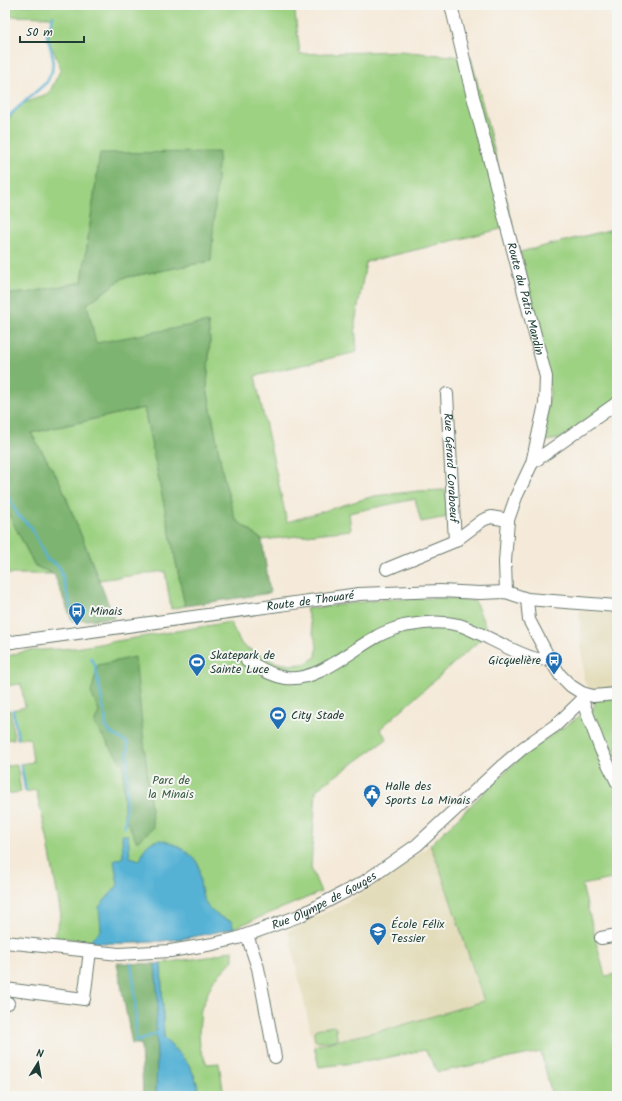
<svg xmlns="http://www.w3.org/2000/svg" width="622" height="1101" viewBox="0 0 622 1101" font-family="Kalam,sans-serif">
<style>
.built{fill:#e3dcba}
.green{fill:#9ed283;stroke:#5e885c}
.forest{fill:#7eb471;stroke:#4e7852}
.water{fill:#57b2d5;stroke:#3b7884}
.lines{fill:none;stroke-linecap:round;stroke-linejoin:round}
.stream{stroke:#57b2d5;stroke-width:2.5}
.minor-casing{stroke:#6a7a6e;stroke-width:14}
.minor{stroke:#fff;stroke-width:12}
.labels{text-anchor:middle;dominant-baseline:central;stroke-width:4;stroke-linejoin:round;paint-order:stroke}
.street-label{font-size:12px;fill:#1f3d34;stroke:#f6f6f2}
.poi-label{font-size:12px;fill:#1f3d34;stroke:#f6f6f2;text-anchor:start}
.park-label{font-size:12px;fill:#385b44;stroke:#f6f6f2}
</style>
<rect width="100%" height="100%" fill="#f6f6f2"/>
<filter id="ink" filterUnits="userSpaceOnUse"><feTurbulence type="fractalNoise" baseFrequency=".025" numOctaves="2"/><feDisplacementMap in="SourceGraphic" scale="8" xChannelSelector="R" yChannelSelector="G"/><feConvolveMatrix kernelMatrix="1 2 1 2 8 2 1 2 1" color-interpolation-filters="sRGB"/></filter>
<filter id="wash" filterUnits="userSpaceOnUse"><feTurbulence type="fractalNoise" baseFrequency=".012" numOctaves="4" result="noise"/><feDisplacementMap in="SourceGraphic" scale="16" xChannelSelector="R" yChannelSelector="G"/><feGaussianBlur stdDeviation="0.9" result="paint"/><feColorMatrix in="noise" values="0 0 0 0 0 0 0 0 0 0 0 0 0 0 0 0 0 1.4 0 .05"/><feComposite in="paint" operator="in"/></filter>
<g filter="url(#wash)">
<rect width="100%" height="100%" fill="#f5ead9"/>
<path class="built" d="M579 610 617 613V687L589 690 584 680Z
M430 845 439 866 470 960 485 1001 396 1027 314 1046 288 931 337 907 365 891Z"/>
<path class="green" d="M5 5H294L300 54 399 51 471 58 513 226 366 262 355 323 357 352 255 376 287 522 374 496 418 491 446 490 448 517 421 522 415 499 349 513 351 530 262 540 235 519 223 475 207 388 210 340 96 344 87 304 123 278 211 261 100 153 82 282 27 293 5 294V172L7 166 5 151V124L20 105 49 93 61 69 48 38 53 17 5 16Z
M617 228V399L560 439 546 441 544 434 550 393 534 309 520 252Z
M144 408 185 606 171 609 165 571 99 580 60 482 31 433Z
M5 507 35 566 54 574H5Z
M442 598 475 601 486 628 481 639 380 729 387 739 316 790 311 868 321 892 234 928 182 939 140 943H109L54 937 61 915 47 837 36 790 25 792 20 764 33 762 30 738 17 739 12 710 25 707 21 684 5 686V657L25 651 75 648 230 622 242 645 274 662 291 665 304 664 316 657 317 646 306 609 387 599Z
M617 687V878L582 885 605 976 617 974V1096H552L541 1052 438 1072 425 1050 370 1061 319 1067 314 1046 396 1027 484 1001 439 866 430 845 509 768 535 746 595 706 589 690Z
M10 710 14 739 5 740V711Z
M17 765 21 792 5 794V766Z
M233 950V960L213 981 201 1009 199 1032 200 1048 207 1064 219 1063 224 1096H201L194 1075 164 1038 161 963 208 957Z
M333 1026 336 1028 337 1040 319 1042 315 1040 314 1032 316 1029Z"/>
<path class="forest" d="M219 152 211 261 123 278 87 304 96 343 208 322 210 340 207 388 223 475 235 519 262 540 270 593 185 606 144 408 31 433 60 482 114 618 72 621 54 574 35 566 5 507V294L27 293 82 282 100 153Z
M135 657 153 828 137 842 124 816 123 765 94 724 99 711 91 693 98 665Z
M117 963 155 964 158 1000 156 1025 157 1058 156 1096H143L141 1044H132Z"/>
<path class="water" d="M122 835H128L130 857 140 860C143 855 143 848 149 844 151 842 157 840 160 840 170 840 192 854 197 862 200 867 199 875 200 880 202 904 209 914 231 921L234 928C186 940 138 946 89 942L101 930 99 907 118 885 114 861 123 857Z
M161 963 164 1038 188 1063 194 1075 201 1096H156L157 1058 156 1025 158 1000 155 964Z"/>
<g class="lines">
<path class="stream" d="M5 119 47 82 52 71 53 58 47 35 53 16
M5 490 18 515 31 527 47 560 53 562 60 568 74 619
M91 658 95 665 104 711
M13 710 18 738
M105 715 106 727 111 733 128 743 125 827
M21 764 26 791
M131 964 135 993 136 1042 157 1033"/>
</g>
</g>
<g filter="url(#ink)">
<g class="lines">
<g class="minor-casing">
<g id="minor">
<path id="s1" d="M451 5 471 89 546 377 545 404 532 463 516 497 508 520 505 562 506 592"/>
<path id="s2" d="M447 394 455 541"/>
<path d="M532 463 617 403"/>
<path d="M387 569 455 541 483 520 491 517 508 520"/>
<path d="M527 599 529 620 548 656 560 675 571 686 582 693 593 696 617 694"/>
<path id="s3" d="M5 643 359 594 440 591 480 593 506 592 527 599 617 606"/>
<path d="M247 661C260 668 272 676 286 678 317 682 350 651 376 637 384 632 401 626 410 625 426 622 443 621 459 625 478 630 528 662 543 659 545 658 547 657 548 656"/>
<path d="M582 693V700L601 750 617 782"/>
<path d="M247 935 258 968 275 1057"/>
<path d="M601 938 617 935"/>
<path id="s4" d="M5 942 119 954 170 951 213 944 238 938 299 916 364 882 417 845 503 765 523 748 556 725 582 700"/>
<path d="M5 989 84 999 90 951"/>
<path d="M5 1002 8 1003"/>
</g>
</g>
<use href="#minor" class="minor"/>
</g>
</g>
<defs>
<g id="bus-pin" transform="scale(0.9)"><path d="M0 17L-7.5 6A9.5 9.5 0 1 1 7.5 6Z" fill="#1f6fb2" stroke="#f6f6f2"/><path d="M-5-6H5V4H4V6H2V4H-2V6H-4V4H-5ZM-3.5-4V0h7V-4ZM-3.5 1.2v1.5H-2V1.2ZM2 1.2v1.5H3.5V1.2Z" fill="#fff"/></g>
<g id="stadium-pin" transform="scale(0.9)"><path d="M0 17L-7.5 6A9.5 9.5 0 1 1 7.5 6Z" fill="#1f6fb2" stroke="#f6f6f2"/><path d="M0-5a6.5 5 0 1 0 0 10a6.5 5 0 1 0 0-10ZM-3.5-1.8h7v3.6h-7Z" fill="#fff"/></g>
<g id="civic-pin" transform="scale(0.9)"><path d="M0 17L-7.5 6A9.5 9.5 0 1 1 7.5 6Z" fill="#1f6fb2" stroke="#f6f6f2"/><path d="M-.6-6.5H3V-4.5H.6V-3L4-1V1h2V6H-6V1h2V-1L-.6-3ZM-1.2 2.5V6h2.4V2.5Z" fill="#fff"/></g>
<g id="school-pin" transform="scale(0.9)"><path d="M0 17L-7.5 6A9.5 9.5 0 1 1 7.5 6Z" fill="#1f6fb2" stroke="#f6f6f2"/><path d="M0-5L7-2L0 1L-7-2ZM-4 1L0 2.5L4 1V4Q0 6-4 4Z" fill="#fff"/></g>
</defs>
<g fill-rule="evenodd">
<use href="#bus-pin" x="77" y="611"/>
<use href="#bus-pin" x="554" y="660"/>
<use href="#stadium-pin" x="197" y="662"/>
<use href="#stadium-pin" x="278" y="715"/>
<use href="#civic-pin" x="372" y="793"/>
<use href="#school-pin" x="378" y="931"/>
</g>
<g class="labels">
<g class="street-label">
<text stroke="none"><textPath href="#s1" startOffset="303">Route du Patis Mandin</textPath></text>
<text stroke="none"><textPath href="#s2" startOffset="74">Rue Gérard Coraboeuf</textPath></text>
<text stroke="none"><textPath href="#s3" startOffset="308">Route de Thouaré</textPath></text>
<text stroke="none"><textPath href="#s4" startOffset="329">Rue Olympe de Gouges</textPath></text>
</g>
<g class="poi-label">
<text x="90" y="611">Minais</text>
<text x="210" y="655">Skatepark de<tspan x="210" dy="14">Sainte Luce</tspan></text>
<text x="541" y="660" text-anchor="end">Gicquelière</text>
<text x="291" y="715">City Stade</text>
<text x="385" y="786">Halle des<tspan x="385" dy="14">Sports La Minais</tspan></text>
<text x="391" y="924">École Félix<tspan x="391" dy="14">Tessier</tspan></text>
</g>
<g class="park-label">
<text x="171" y="780">Parc de<tspan x="171" dy="14">la Minais</tspan></text>
</g>
</g>
<rect width="622" height="1101" fill="none" stroke="#f6f6f2" stroke-width="20"/>
<g transform="translate(38 1063) rotate(11)" stroke="#f6f6f2" stroke-width="3" paint-order="stroke">
<path d="M0-3L7 15L0 10L-7 15Z" fill="#1f3d34"/>
<text y="-6" font-size="11" font-weight="bold" text-anchor="middle" fill="#1f3d34">N</text>
</g>
<path d="M20 36v6h64v-6" fill="none" stroke="#1f3d34" stroke-width="2"/>
<text x="26" y="36" font-size="12" fill="#1f3d34" stroke="#f6f6f2" stroke-width="3" paint-order="stroke">50 m</text>
</svg>
